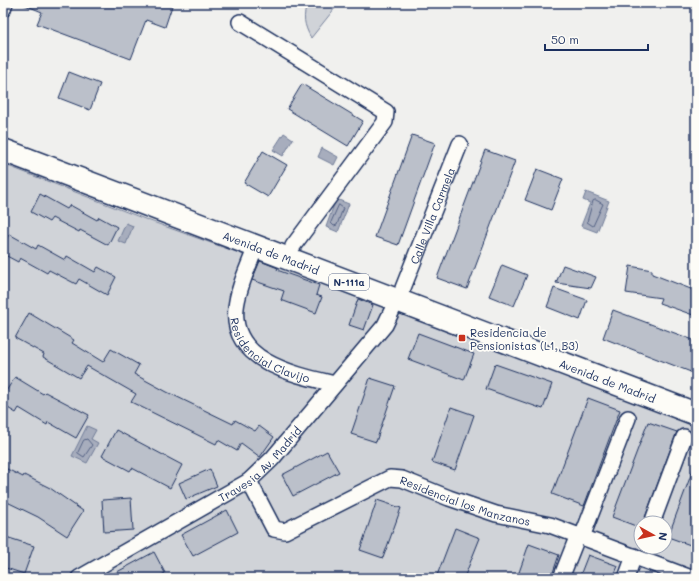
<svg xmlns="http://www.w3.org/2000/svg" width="699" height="581" viewBox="0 0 699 581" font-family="Mali,sans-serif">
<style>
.green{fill:#d0d3d8;stroke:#76819b;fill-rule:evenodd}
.water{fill:#a7adbd;stroke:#6f7b97}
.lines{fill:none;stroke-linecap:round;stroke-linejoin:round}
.shore{stroke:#536184;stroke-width:1}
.building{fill:#bbc0ca;stroke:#1b2f5e}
.minor-casing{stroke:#1b2f5e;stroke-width:18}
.primary-casing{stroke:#1b2f5e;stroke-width:25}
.minor{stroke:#fdfcf7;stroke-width:15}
.primary{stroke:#fdfcf7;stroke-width:22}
.poi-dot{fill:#c8321e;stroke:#fdfcf7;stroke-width:1.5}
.labels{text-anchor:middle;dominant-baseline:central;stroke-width:3.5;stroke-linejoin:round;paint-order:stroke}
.shield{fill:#fdfcf7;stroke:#5f6c8c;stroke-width:1}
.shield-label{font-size:10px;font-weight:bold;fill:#1b2f5e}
.street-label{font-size:11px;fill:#1b2f5e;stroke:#fdfcf7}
.poi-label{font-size:11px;fill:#1b2f5e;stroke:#fdfcf7;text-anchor:start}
</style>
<rect width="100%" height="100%" fill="#f0f0ee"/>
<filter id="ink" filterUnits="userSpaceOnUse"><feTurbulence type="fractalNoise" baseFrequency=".025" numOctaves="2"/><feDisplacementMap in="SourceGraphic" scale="8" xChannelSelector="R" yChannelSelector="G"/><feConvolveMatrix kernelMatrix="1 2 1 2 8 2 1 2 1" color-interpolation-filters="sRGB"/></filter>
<g filter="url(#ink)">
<path class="green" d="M308 3H339L311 38C304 25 302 16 308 3Z
M3 164 150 221 696 417V578H3ZM641 523H665V547H641Z"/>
<path class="water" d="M284 133 293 139 283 156 273 150Z
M322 148 338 157 334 165 318 157Z
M586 192 609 201 597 232 581 226 590 203 583 200Z
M336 199 349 204 338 232 326 227Z
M126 223 133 226 126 244 118 241Z
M87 426 96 430 91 439 98 443 87 463 72 456Z"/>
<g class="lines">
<path class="shore" d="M596 200 603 204 593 226 587 222 593 201Z
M339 205 343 208 337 225 334 226 331 223Z
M84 440 87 439 92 445 84 457 78 453Z"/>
</g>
<path class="building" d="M20 3H173L165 27 146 20 131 59 37 24 42 12Z
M69 72 100 84 90 110 59 98Z
M302 84 363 121 348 146 287 109Z
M412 135 435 143 398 245 375 237Z
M485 150 515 161 467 289 437 278Z
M263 151 287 165 268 197 244 183Z
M537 169 563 179 551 210 525 200Z
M40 194 67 209 70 205 97 220 99 217 117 227 108 245 80 230 79 232 52 218 49 222 31 212Z
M9 234 36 249 38 245 65 260 67 256 95 272 98 267 116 277 107 295 79 279 76 284 49 270 47 273 20 258 18 262 3 254V246Z
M260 261 278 268 277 270 319 285 316 295 322 297 316 313 281 300 284 291 252 280Z
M502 265 527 275 514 306 489 296Z
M563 265 596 277 591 288 556 283Z
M630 266 652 270V274L696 291V316L659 303 661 298 626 293Z
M554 288 587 300 580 320 547 307Z
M358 299 373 305 364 330 349 325Z
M613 310 696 341V374L603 338Z
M29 313 74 340 72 343 103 362 111 349 139 365 134 374 167 392 233 424 235 420 255 431 259 426 274 437 260 457 241 443 237 451 218 440 216 444 131 402 136 394 87 366 79 378 43 357 44 354 15 338Z
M418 333 474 354 464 380 408 359Z
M495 364 552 384 543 409 486 389Z
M15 377 43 394 45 392 89 415 76 438 48 422 47 425 19 408 16 413 3 405V396Z
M370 378 395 386 376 442 351 434Z
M588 398 620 410 584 506 552 494Z
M451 407 474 415 455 470 432 462Z
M648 422 677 432 643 523H641V528L612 517Z
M116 430 182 465 170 488 132 468 130 471 102 456Z
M327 451 339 472 293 496 282 475Z
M695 464 696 465V547L668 537Z
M3 467 23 477 24 475 50 488 83 511 67 536 38 517 3 500Z
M210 469 217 486 186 499 179 483Z
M131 498 133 530 104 532 102 500Z
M377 500 401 508 383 558 360 550Z
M227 510 238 532 193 556 181 535Z
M455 528 480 538 464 578H436Z
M3 536 34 546 24 574 3 567Z
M529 544 559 555 551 578H517Z
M154 552 165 573 156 578H106Z
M588 555 618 566 613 578H579Z"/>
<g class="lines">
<g class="minor-casing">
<g id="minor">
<path d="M3 9 5 3"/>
<path d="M240 22 386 112 385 122 293 246"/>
<path id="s1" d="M256 246C249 266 238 287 236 308 230 362 296 375 335 384"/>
<path id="s2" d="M403 288 460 144"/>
<path id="s3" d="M249 481 274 529 285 531 390 478 402 479 449 498 496 514 550 525 691 578"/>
<path d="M652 523 684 437"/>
<path d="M582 537 628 418"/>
<path id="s4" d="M79 578 249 481 272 459 385 325 397 300"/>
<path d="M561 578 578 535"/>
<path d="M626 578 634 556"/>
</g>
</g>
<g class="primary-casing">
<g id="primary">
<path id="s5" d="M3 150 696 414"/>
</g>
</g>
<use href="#minor" class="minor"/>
<use href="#primary" class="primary"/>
</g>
</g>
<rect class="poi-dot" x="458" y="334" width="8" height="8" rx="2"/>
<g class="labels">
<rect class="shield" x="329" y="274" width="40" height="16" rx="3"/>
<g class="shield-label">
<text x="349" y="282">N-111a</text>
</g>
<g class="street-label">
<text stroke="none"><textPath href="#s2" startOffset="78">Calle Villa Carmela</textPath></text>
<text stroke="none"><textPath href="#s5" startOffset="287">Avenida de Madrid</textPath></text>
<text stroke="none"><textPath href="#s1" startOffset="126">Residencial Clavijo</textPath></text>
<text stroke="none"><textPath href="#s5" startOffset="647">Avenida de Madrid</textPath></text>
<text stroke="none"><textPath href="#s4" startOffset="215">Travesia Av. Madrid</textPath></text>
<text stroke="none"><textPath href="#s3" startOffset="262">Residencial los Manzanos</textPath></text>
</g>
<g class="poi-label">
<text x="470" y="332">Residencia de<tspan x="470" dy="13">Pensionistas (L1, B3)</tspan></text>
</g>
</g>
<rect width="699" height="581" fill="none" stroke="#fdfcf7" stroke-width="16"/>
<rect x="8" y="8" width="683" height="565" fill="none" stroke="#1b2f5e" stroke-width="1.5" filter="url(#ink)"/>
<g transform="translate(653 535) rotate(98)"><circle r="19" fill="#fdfcf7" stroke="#a3aaba"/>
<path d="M0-3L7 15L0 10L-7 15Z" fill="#c8321e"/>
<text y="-6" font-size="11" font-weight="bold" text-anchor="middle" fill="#1b2f5e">N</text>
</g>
<path d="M545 44v6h103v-6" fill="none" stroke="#1b2f5e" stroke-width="2"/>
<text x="551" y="44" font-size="12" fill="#1b2f5e" stroke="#fdfcf7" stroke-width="3" paint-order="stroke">50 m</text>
</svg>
